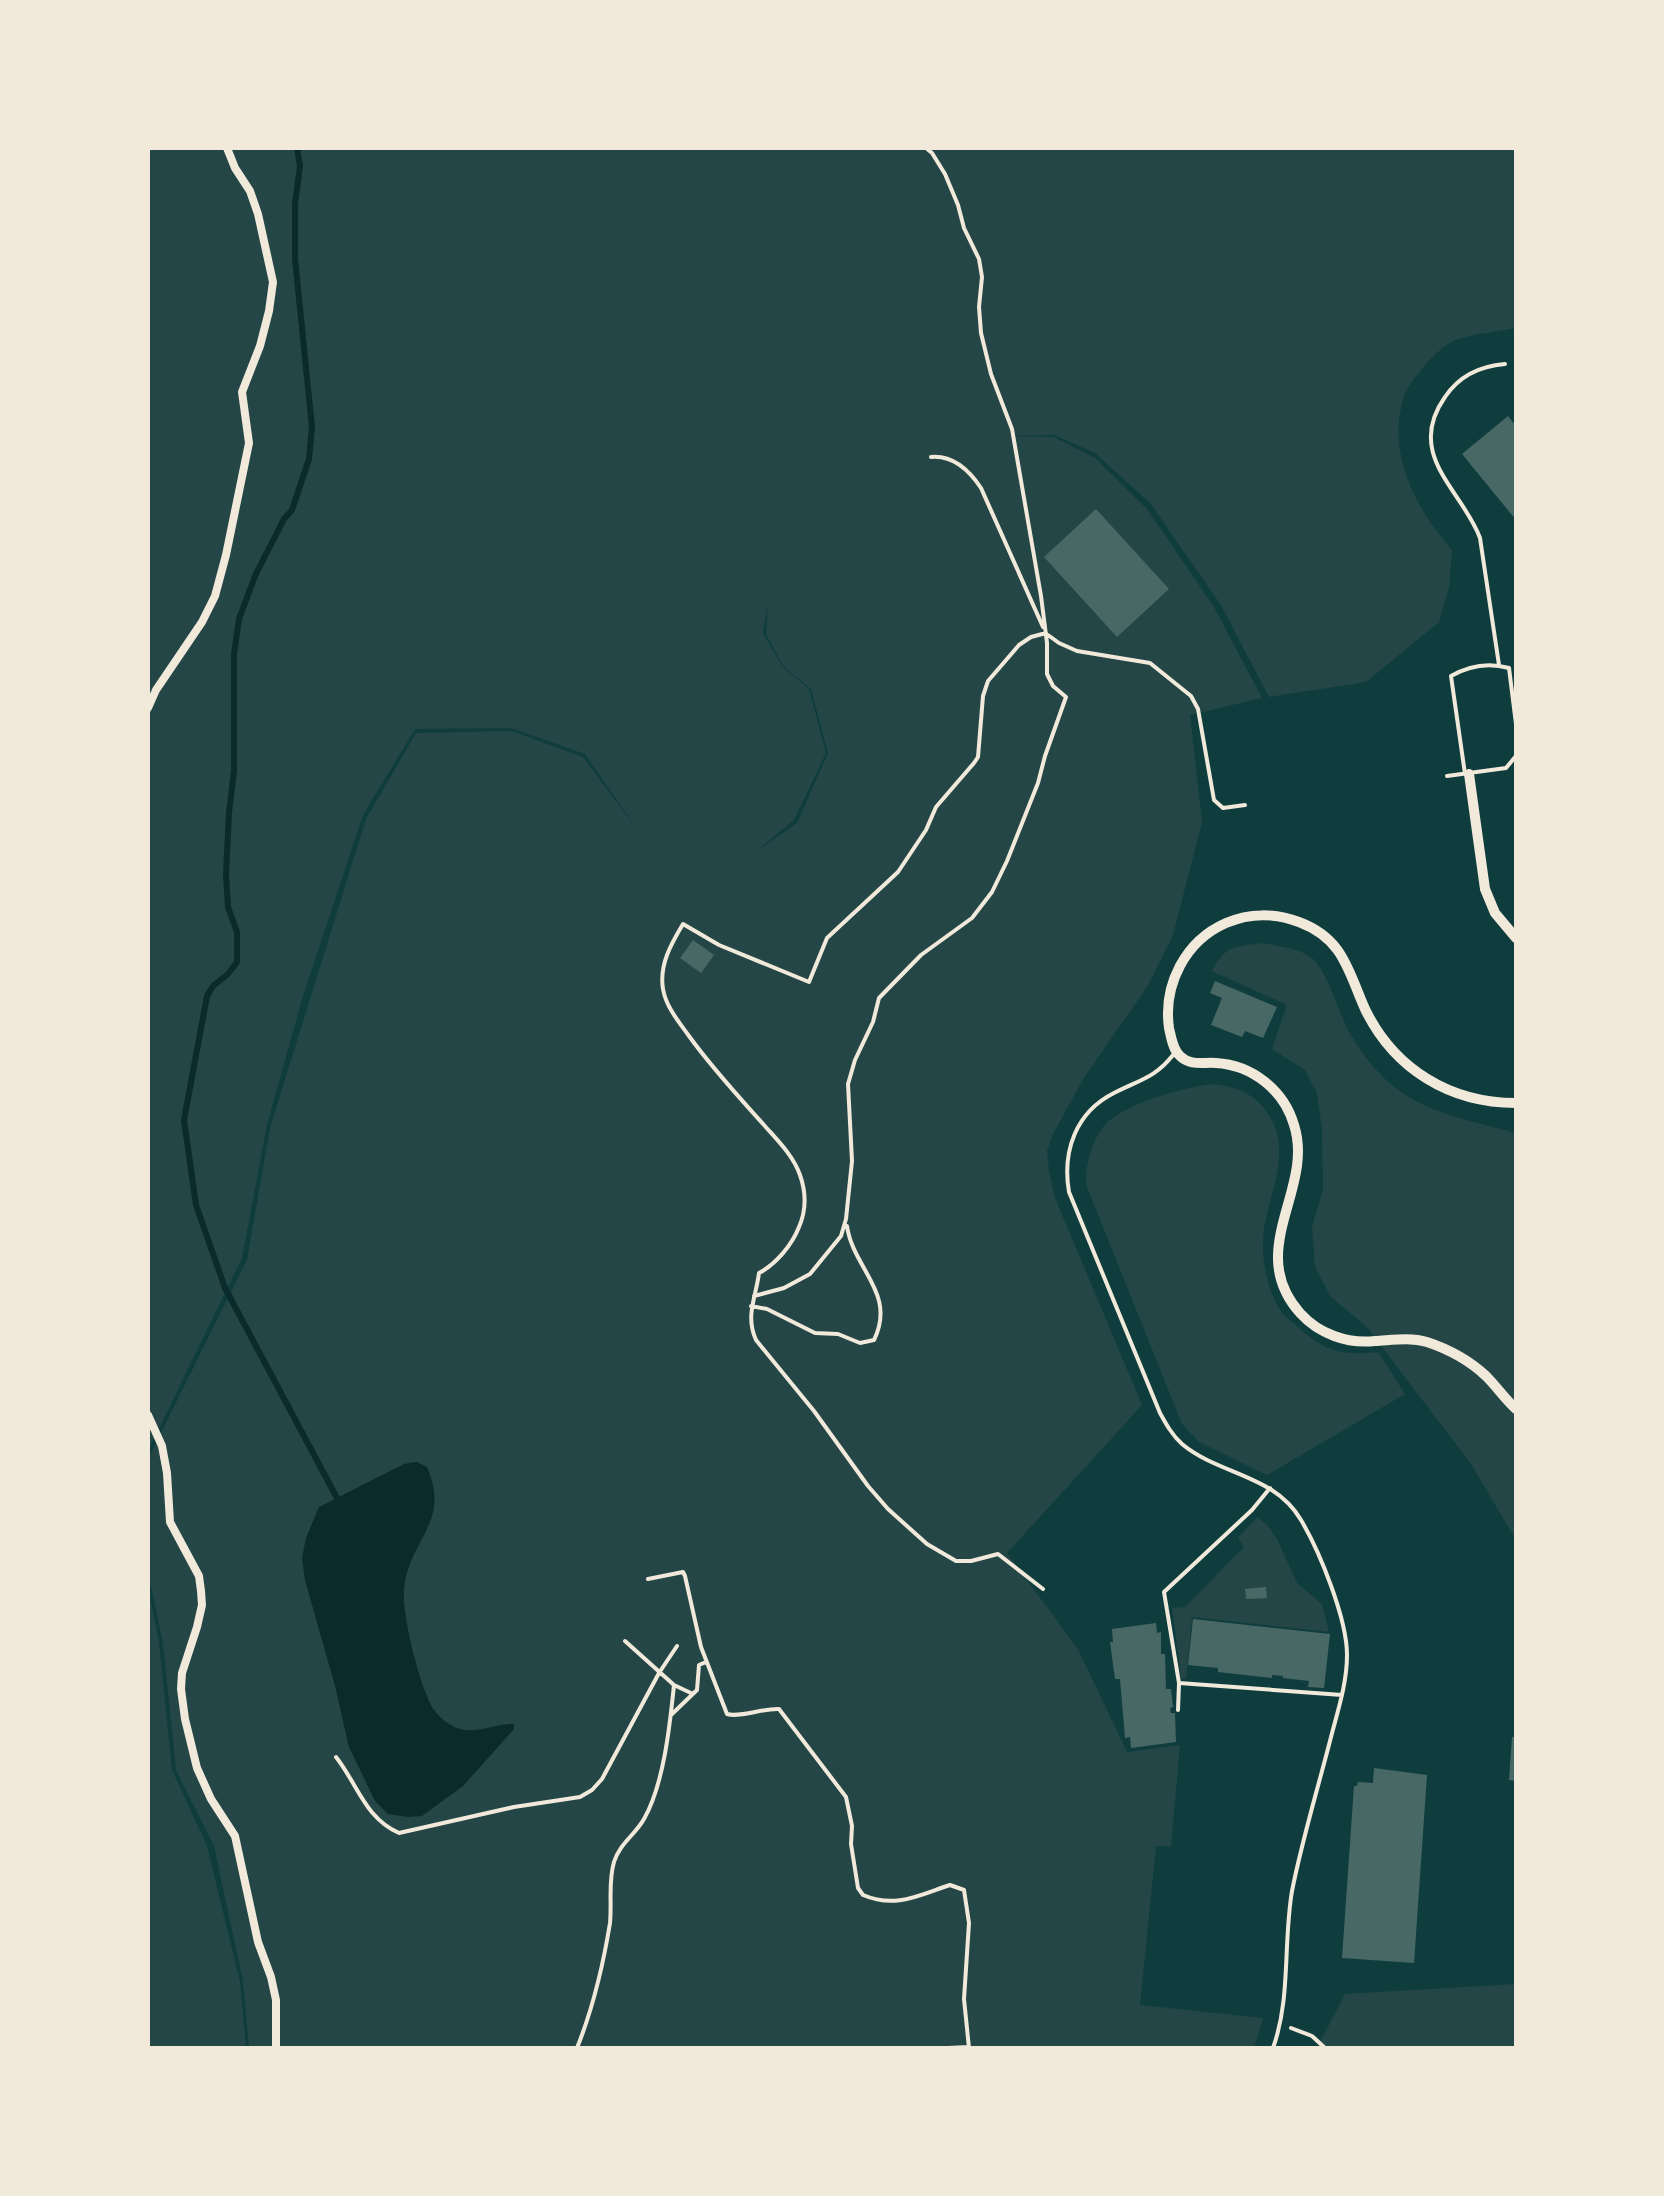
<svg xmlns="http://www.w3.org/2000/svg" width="1664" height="2196" viewBox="0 0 1664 2196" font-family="'Roboto Condensed',sans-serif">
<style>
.green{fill:#244646;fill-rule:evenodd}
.water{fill:#0a2a2b}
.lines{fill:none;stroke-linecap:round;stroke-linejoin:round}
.stream{stroke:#0a2a2b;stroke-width:6}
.building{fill:#486865}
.path{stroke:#f1e9da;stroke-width:4}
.service{stroke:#f1e9da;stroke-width:4}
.minor{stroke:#f1e9da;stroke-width:8}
.tertiary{stroke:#f1e9da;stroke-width:10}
</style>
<rect width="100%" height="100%" fill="#0f3d3e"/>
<path class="green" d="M148 148H1516V328C1500 331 1470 334 1456 340 1443 345 1429 360 1421 370 1415 378 1407 387 1404 396 1386 453 1415 508 1452 550L1449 588 1439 622 1366 682 1269 697 1221 605 1150 503 1095 453 1054 435 1005 436 1054 437 1095 458 1147 509 1214 607 1262 698 1190 715 1202 822 1173 935 1147 987 1085 1076 1053 1134 1047 1151 1049 1171 1055 1198 1142 1405 1007 1553 1078 1649 1127 1752 1180 1745 1171 1846H1156L1140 2005 1263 2018 1254 2048H249L243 1981 214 1846 176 1770 163 1643 148 1572V1459L247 1260 270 1128 366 819 416 733 512 731 583 757 639 832 585 754 511 728 415 729 363 815 302 999 267 1125 242 1258 148 1451ZM768 604 766 634 783 666 811 689 828 753 797 823 754 853 794 820 826 753 809 689 782 666 763 633Z
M1262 943C1278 946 1301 948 1313 959 1326 971 1336 1004 1344 1021 1352 1040 1368 1062 1383 1077 1418 1112 1471 1121 1516 1133V1540L1471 1464 1366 1326 1331 1297 1315 1267 1312 1227 1323 1189 1322 1129 1317 1093 1305 1070 1272 1049 1287 1005 1212 971C1225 945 1235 947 1262 943Z
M1213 1084C1235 1087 1253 1092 1266 1111 1298 1154 1262 1199 1263 1246 1263 1267 1269 1295 1282 1313 1286 1318 1294 1323 1299 1328 1326 1352 1343 1356 1378 1352L1405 1394 1267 1475 1199 1442 1182 1424 1087 1187C1084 1168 1091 1143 1103 1127 1121 1104 1185 1087 1213 1084Z
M1257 1517 1268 1526 1277 1539 1297 1583 1322 1604 1329 1632 1192 1617 1186 1679 1181 1678 1172 1608 1185 1607 1244 1547 1238 1538Z
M148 1588 159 1642 172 1770 207 1846 240 1982 246 2048H148Z
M1516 1984V2048H1317L1345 1994Z"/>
<path class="water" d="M417 1462 427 1467C452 1524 406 1541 404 1592 402 1615 421 1693 435 1711 441 1719 451 1727 460 1729 478 1734 496 1723 514 1724V1729L463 1786 422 1816 408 1817 388 1814 375 1801 349 1747 335 1686 305 1580 302 1558 306 1538 319 1507 404 1464Z"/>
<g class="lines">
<path class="stream" d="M297 148 300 166 295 204V259L312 427 309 459 292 510 284 519 255 576 239 619 234 654V771L229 812 226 874 228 907 237 932V962L228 974 213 986 207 996 184 1120 196 1205 225 1288 337 1498"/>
</g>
<path class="building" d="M1508 416 1516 426V520L1462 454Z
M1096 509 1169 589 1117 637 1044 557Z
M693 940 714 955 701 973 680 958Z
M1215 981 1277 1007 1263 1038 1245 1031 1242 1037 1211 1025 1222 998 1210 993Z
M1266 1587 1267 1598 1246 1599 1245 1589Z
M1193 1619 1330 1634 1324 1688 1308 1687 1309 1681 1283 1678V1676L1272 1675V1678L1218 1672V1668L1188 1665Z
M1156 1623 1157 1633 1161 1632V1654H1165L1166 1689H1171L1173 1707 1170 1708 1171 1713H1175L1176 1742 1131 1748 1130 1737 1125 1738 1120 1679H1115L1110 1642H1113L1112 1629Z
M1512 1737H1516V1781L1509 1780Z
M1374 1768 1427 1775 1414 1963 1342 1958 1354 1786H1357L1358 1782 1373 1783Z"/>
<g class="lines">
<path class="path" d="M931 457C953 455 969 470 981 488L1043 627
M1048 635 1059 643 1077 651 1150 663 1191 696 1198 709 1214 800 1223 808 1245 805
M754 1296 784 1288 810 1274 841 1236 846 1219 852 1161 848 1084 855 1060 873 1022 879 998 921 955 972 918 992 892 1007 861 1038 783 1045 756 1066 697 1053 686 1047 674V643L1041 596 1012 429 991 374 981 333 979 307 982 277 979 259 964 228 958 205 945 174 932 153 926 148
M751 1306 767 1309 815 1333 838 1334 860 1343 874 1340C897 1293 853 1269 847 1226
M648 1579 683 1572 685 1576 701 1647 727 1714C740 1718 763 1708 779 1709L846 1797 852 1826 851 1844 858 1888 863 1895C896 1909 919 1895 950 1885L964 1890 969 1923 964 1999 969 2048
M1043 1589 998 1554 971 1561H956L927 1544 888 1509 868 1486 814 1411 756 1340C745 1316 756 1297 759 1273 776 1264 792 1245 799 1227 806 1211 806 1192 800 1175 793 1155 777 1140 764 1125 738 1096 712 1068 689 1036 679 1022 666 1007 663 989 659 965 671 944 683 924L719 945 809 982 827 938 898 872 926 830 936 807 974 763 978 757 983 696 988 681 1019 645 1031 637 1046 633
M625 1641 674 1685 693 1694
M671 1715 697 1690 699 1665 706 1662
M336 1757C358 1785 365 1818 399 1833L514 1807 580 1797 592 1790 602 1779 659 1673 677 1646
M1291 2028 1312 2036 1325 2048
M577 2048C593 2008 603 1966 610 1923 612 1902 608 1882 614 1862 620 1843 635 1835 644 1819 664 1784 670 1724 674 1685
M948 2048 968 2047"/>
<path class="service" d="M1499 665 1480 538C1463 491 1404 455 1445 397 1459 376 1480 366 1505 364
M1465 774 1451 676C1470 665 1488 662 1509 668L1516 724
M1447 776 1506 768 1516 756
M1173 1055C1155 1078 1139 1080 1114 1093 1076 1112 1062 1151 1069 1192L1160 1413C1166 1424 1172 1435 1182 1444 1219 1475 1274 1474 1301 1520 1320 1552 1347 1619 1347 1655 1347 1683 1338 1710 1331 1737 1318 1788 1302 1840 1292 1891 1283 1944 1291 1998 1273 2048
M1179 1683 1342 1695
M1178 1710 1179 1683 1164 1592 1252 1510 1270 1488"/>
<path class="minor" d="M148 708 156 690 202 622 215 596 226 555 249 443 242 392 260 346 269 311 273 282 258 214 250 191 235 168 227 148
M148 1415 162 1446 167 1473 170 1522 199 1576 201 1591 202 1605 197 1627 182 1673 181 1689 185 1719 197 1768 211 1799 235 1836 258 1942 271 1977 276 2000V2048"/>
<path class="tertiary" d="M1469 774 1485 889 1495 913 1516 938
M1516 1103C1450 1103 1394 1069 1365 1009 1348 971 1344 939 1299 922 1275 913 1249 913 1226 923 1185 941 1163 985 1169 1028 1171 1037 1173 1050 1180 1056 1190 1066 1203 1062 1216 1063 1252 1065 1284 1090 1294 1125 1315 1189 1244 1250 1300 1313 1319 1334 1347 1344 1375 1341 1393 1340 1410 1337 1427 1342 1448 1349 1470 1361 1486 1376 1497 1387 1505 1399 1516 1409"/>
</g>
<rect width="1664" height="2196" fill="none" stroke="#f1e9da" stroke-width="300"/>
</svg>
